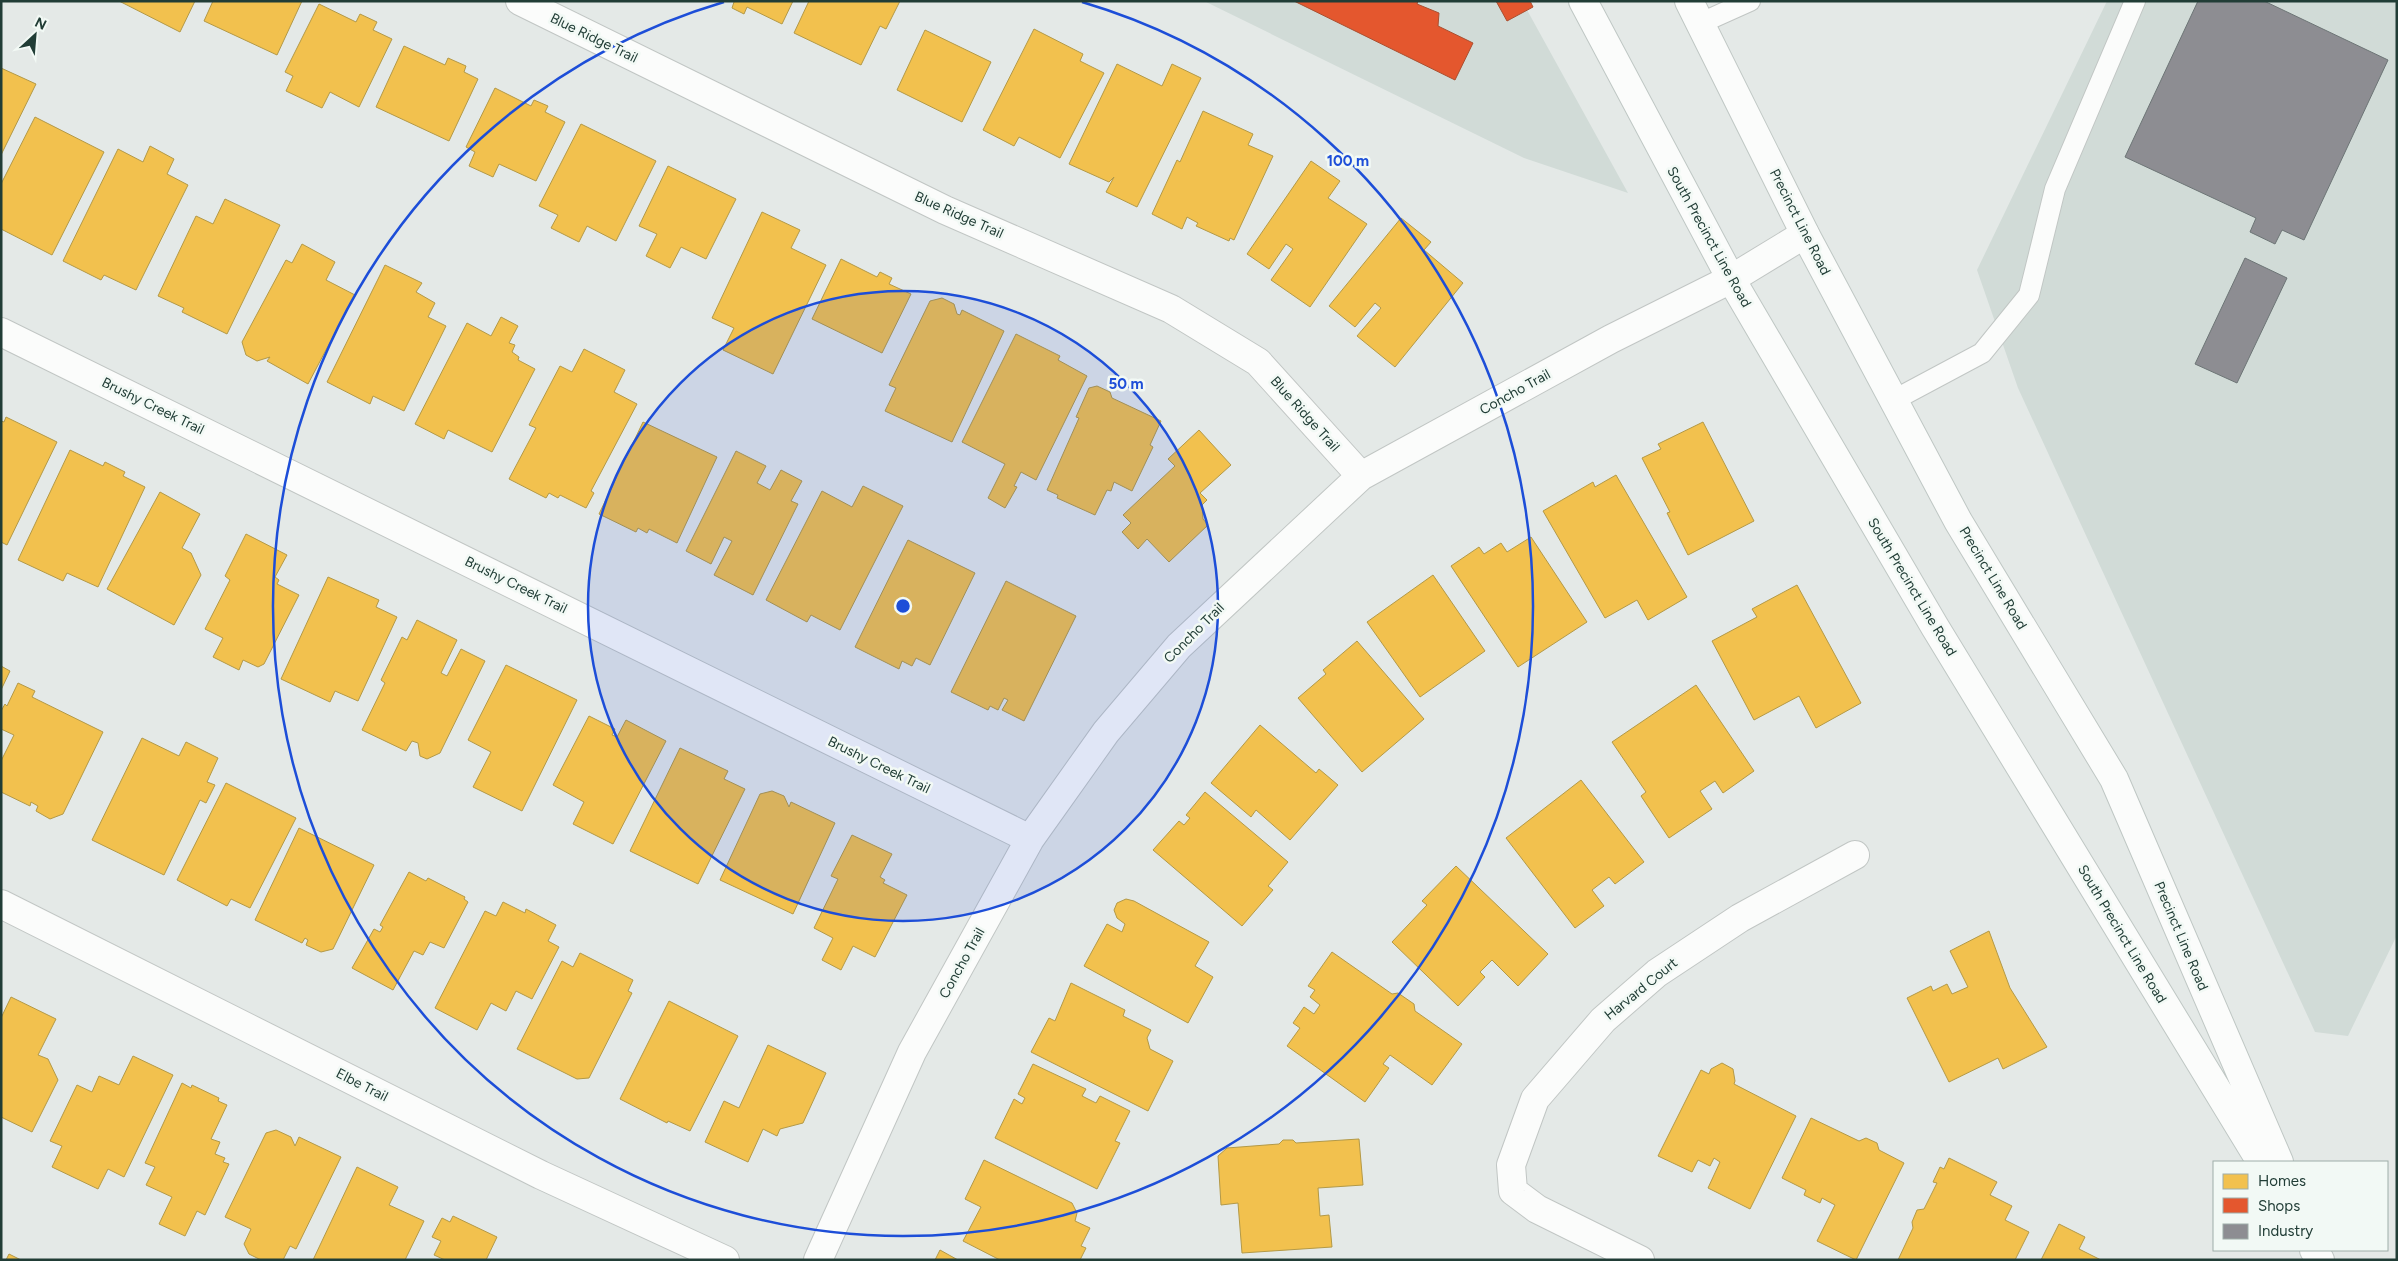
<svg xmlns="http://www.w3.org/2000/svg" width="2398" height="1261" viewBox="0 0 2398 1261" font-family="Figtree,sans-serif">
<style>
.built{fill:#d1dbd7}
.homes{fill:#f2c14e;stroke:#b39947}
.shops{fill:#e4572e;stroke:#aa4f30}
.industry{fill:#8d8d92;stroke:#6d7576}
.lines{fill:none;stroke-linecap:round;stroke-linejoin:round}
.service-casing{stroke:#c1c6c4;stroke-width:22}
.minor-casing{stroke:#c1c6c4;stroke-width:30}
.secondary-casing{stroke:#bfc7c4;stroke-width:30}
.service{stroke:#fbfcfb;stroke-width:20}
.minor{stroke:#fbfcfb;stroke-width:28}
.secondary{stroke:#fbfcfb;stroke-width:28}
.ring{fill:none;stroke:#1d4ed8;stroke-width:2.5}
.labels{text-anchor:middle;dominant-baseline:central;stroke-width:5;stroke-linejoin:round;paint-order:stroke}
.street-label{font-size:14px;fill:#213d36;stroke:#f2f9f5}
.centre{fill:#1d4ed8;stroke:#f2f9f5;stroke-width:2.5}
.ring-label{font-size:15px;text-anchor:middle;font-weight:bold;fill:#1d4ed8;stroke:#f2f9f5;stroke-width:5;stroke-linejoin:round;paint-order:stroke}
</style>
<rect width="100%" height="100%" fill="#e4e9e7"/>
<path class="built" d="M1204 1H1522L1628 193 1524 158Z
M2107 1H2397V935L2348 1036 2315 1032 2018 388 1977 270Z"/>
<path class="homes" d="M119 1H195L180 32Z
M213 1H302L277 55 204 21Z
M733 1H793L782 24 747 7 744 14 732 8 734 2Z
M809 1H900L886 29 880 26 861 65 794 33Z
M319 4 356 22 360 14 377 22 373 30 392 39 359 107 330 92 322 108 286 91 293 76 285 72Z
M1034 29 1083 54 1080 61 1104 73 1060 158 1019 137 1014 146 983 130Z
M925 30 991 62 962 122 897 90Z
M404 46 445 65 448 58 466 66 464 72 478 79 449 141 376 107Z
M1117 64 1162 86 1172 64 1201 78 1137 207 1106 192 1114 177 1109 182 1069 164Z
M1 68 36 84 1 155Z
M495 88 531 106 534 100 548 106 545 112 565 122 536 181 499 164 493 177 469 166 475 152 466 147Z
M1203 111 1253 134 1248 145 1273 156 1234 240 1230 238 1229 241 1196 226 1198 223 1187 217 1182 229 1152 214 1177 160 1180 162Z
M35 117 104 152 52 255 1 229V184Z
M581 124 656 161 616 241 587 226 579 242 551 228 558 215 539 206Z
M150 146 174 159 167 174 188 185 136 290 104 275 101 280 63 261 118 149 143 162Z
M1311 161 1340 181 1328 198 1367 224 1310 307 1271 280 1293 249 1286 244 1269 269 1247 254Z
M668 166 736 199 706 259 681 247 670 268 646 256 657 234 639 226Z
M225 199 280 225 227 334 182 312 184 308 158 296 196 216 213 224Z
M762 212 800 230 791 248 826 265 773 374 723 350 734 328 712 318Z
M1401 218 1431 242 1424 250 1463 283 1395 367 1357 336 1381 308 1375 303 1355 327 1329 306Z
M302 244 335 262 326 280 355 295 308 384 267 361 270 357 257 361 246 355 242 342 286 260 292 263Z
M841 259 877 277 880 272 892 278 889 284 911 294 882 353 812 319Z
M385 265 422 283 416 292 435 303 428 317 446 326 404 411 373 396 370 404 327 382Z
M942 298 954 304 957 314 960 315 962 310 1004 331 952 442 885 411 896 388 889 385 930 301Z
M501 317 518 326 509 343 515 345 512 352 519 357 518 360 535 369 492 452 448 430 444 439 415 424 467 323 491 336Z
M1016 334 1060 356 1058 360 1087 376 1036 480 1021 472 1014 486 1017 487 1005 508 988 498 1005 464 962 442Z
M584 349 625 370 614 392 637 404 591 491 594 493 586 508 560 495 558 498 549 493 546 498 509 479 536 428 529 425 560 366 572 372Z
M1097 386 1110 392 1112 398 1161 421 1150 445 1153 447 1132 491 1114 482 1111 491 1107 490 1095 515 1057 498 1058 495 1047 490 1079 418 1076 417 1089 388Z
M6 417 57 442 7 545 1 542V421L4 422Z
M643 422 717 457 677 543 649 529 647 533 638 528 636 532 599 514Z
M1703 422 1754 521 1688 555 1667 513 1670 512 1642 458 1661 449 1658 444Z
M1199 430 1231 465 1200 493 1207 500 1202 505 1203 519 1208 525 1169 562 1147 539 1138 549 1122 532 1131 523 1123 515 1175 466 1168 459Z
M70 450 103 466 105 462 125 472 123 476 145 487 98 587 67 573 63 581 18 560Z
M736 451 766 466 757 483 770 490 781 470 802 481 791 501 798 504 753 595 714 575 732 541 724 537 711 564 686 551Z
M1616 475 1687 597 1648 620 1637 600 1605 618 1543 511 1593 482 1595 487Z
M863 486 903 506 840 630 811 615 807 622 766 600 822 491 852 507Z
M160 492 200 514 182 548 191 553 201 575 174 625 107 589Z
M246 534 287 555 275 577 279 580 277 584 299 595 264 664 258 667 243 660 239 670 213 657 223 638 205 629 230 580 225 576Z
M1531 537 1587 622 1518 667 1451 566 1479 547 1484 554 1501 543 1507 552Z
M908 540 975 573 930 665 916 658 912 666 902 661 899 669 855 647Z
M1433 575 1485 651 1420 697 1367 622Z
M328 577 379 600 376 607 397 617 358 701 335 691 330 702 281 679Z
M1006 581 1076 616 1024 721 1002 710 1008 700 1004 698 998 710 990 706 988 710 951 692Z
M1797 585 1861 703 1816 728 1799 696 1754 720 1712 641 1757 617 1752 609Z
M417 620 457 640 441 673 447 676 461 649 485 661 440 753 427 759 420 756 418 743 412 741 406 751 362 730 385 683 381 680 402 637 407 640Z
M1357 641 1424 719 1362 772 1298 698 1326 674 1323 670Z
M506 665 577 700 522 811 473 787 491 752 468 740Z
M1 666 10 671 1 690Z
M18 683 35 691 32 697 103 732 63 814 50 819 36 811 38 806 31 802 30 806 1 792V761L14 735 1 729V711L5 704 7 706Z
M1696 685 1754 771 1723 793 1715 781 1700 791 1712 809 1669 838 1641 796 1646 792 1612 742Z
M589 716 615 729 612 735 617 737 626 720 666 741 613 844 573 824 584 802 553 785Z
M1260 725 1316 773 1319 769 1338 785 1290 840 1256 810 1251 817 1211 783Z
M142 738 179 756 186 742 218 758 207 782 215 785 206 803 200 800 164 875 92 840Z
M680 748 728 771 724 779 745 789 698 884 630 851Z
M1581 780 1644 862 1615 884 1609 877 1592 890 1604 906 1575 928 1506 838Z
M226 783 296 818 250 908 231 899 227 906 177 880Z
M772 791 784 796 789 807 791 802 835 823 793 914 720 880 760 794Z
M1205 792 1288 862 1268 886 1273 890 1242 926 1153 850 1179 821 1184 825 1190 818 1186 815Z
M299 828 374 865 333 949 321 952 306 945 308 940 305 938 302 943 255 920Z
M852 835 892 854 880 877 885 880 883 883 907 895 875 957 853 946 841 970 822 960 833 938 814 928 838 879 831 876Z
M1456 866 1548 954 1518 986 1492 960 1480 972 1485 977 1458 1006 1392 942 1427 905 1422 901Z
M409 872 426 881 428 878 465 897 464 899 468 902 444 948 430 942 423 955 414 951 393 990 352 968 374 929 380 932 383 927 380 925Z
M1126 899 1134 901 1209 942 1195 966 1213 977 1188 1023 1084 966 1107 924 1122 932 1125 924 1117 918 1114 910 1117 903Z
M503 902 525 913 526 909 556 925 548 941 559 947 532 999 516 991 506 1011 491 1003 477 1030 435 1008 485 911 496 916Z
M1989 931 2010 988 2047 1047 2003 1069 1998 1058 1949 1082 1907 998 1931 986 1933 991 1947 984 1952 994 1968 987 1950 951Z
M1332 952 1392 994 1398 993 1414 1004 1415 1011 1462 1044 1432 1085 1390 1055 1383 1064 1389 1068 1365 1102 1287 1046 1300 1028 1293 1023 1304 1007 1314 1014 1320 1005 1310 997 1315 990 1308 986Z
M580 953 633 980 628 991 632 993 589 1078 577 1079 517 1049 562 961 573 967Z
M1071 983 1125 1010 1123 1016 1151 1030 1147 1038 1150 1049 1173 1061 1148 1111 1031 1052 1049 1018 1055 1021Z
M11 997 56 1019 38 1055 48 1059 58 1080 32 1132 1 1117V1018Z
M669 1001 738 1036 690 1131 668 1121 667 1123 620 1099Z
M768 1045 826 1073 803 1123 780 1129 777 1136 763 1129 748 1162 705 1142 724 1101 739 1108Z
M133 1056 173 1075 124 1177 108 1169 98 1189 52 1167 62 1146 50 1141 77 1085 92 1092 99 1076 119 1085Z
M1722 1063 1733 1069 1735 1081 1734 1084 1796 1116 1750 1209 1708 1188 1720 1162 1714 1158 1710 1166 1698 1160 1692 1172 1658 1156 1701 1070 1709 1074 1711 1069Z
M1033 1064 1086 1089 1082 1096 1096 1103 1100 1096 1130 1111 1115 1141 1120 1143 1097 1189 995 1138 1014 1099 1022 1104 1025 1098 1018 1094Z
M182 1083 191 1088 192 1085 219 1098 218 1101 227 1105 211 1139 220 1142 215 1154 225 1158 223 1162 229 1164 205 1215 197 1211 185 1236 159 1224 172 1197 146 1185 155 1167 145 1163Z
M1811 1118 1859 1141 1866 1138 1877 1143 1879 1150 1904 1163 1856 1260 1817 1241 1835 1205 1822 1198 1820 1203 1804 1195 1806 1190 1782 1178Z
M276 1130 291 1137 295 1146 299 1137 341 1157 296 1249 290 1246 283 1260H261L249 1254 244 1244 251 1229 225 1217 266 1133Z
M1359 1139 1363 1185 1318 1188 1320 1216 1329 1215 1332 1247 1242 1253 1238 1203 1221 1205 1218 1156 1227 1148 1279 1144 1283 1140H1293L1296 1143Z
M1949 1158 1997 1182 1990 1195 2012 1206 2005 1220 2029 1232 2015 1260H1898L1913 1228 1912 1222 1917 1210 1924 1209 1937 1183 1933 1182 1940 1167 1944 1169Z
M984 1160 1072 1203 1077 1213 1075 1221 1090 1228 1081 1246 1086 1248 1080 1260H1000L963 1241 981 1207 965 1199Z
M357 1167 398 1187 389 1205 424 1221 405 1260H313Z
M453 1216 497 1237 486 1260H445L434 1255 441 1241 432 1237 442 1218 450 1222Z
M2059 1224 2085 1237 2079 1249 2101 1260H2041Z
M940 1250 958 1260H935Z
M9 1254 21 1260H6Z"/>
<path class="shops" d="M1294 1H1418L1417 4 1439 13 1438 26 1473 43 1455 80Z
M1496 1H1530L1533 7 1507 21Z"/>
<path class="industry" d="M2198 1H2264L2388 60 2304 240 2282 230 2275 244 2250 232 2256 218 2125 157Z
M2245 258 2287 278 2237 383 2195 364Z"/>
<g class="lines">
<g class="service-casing">
<path id="service" d="M1701 23 1750 1
M1894 400 1982 353 2029 295 2055 189 2135 1"/>
</g>
<g class="minor-casing">
<path id="minor" d="M520 1 945 210 1171 309 1258 362 1361 476
M1 332 1030 839
M1 904 541 1175 725 1260
M818 1260 912 1052 1030 839 1106 732 1179 646 1361 476 1611 339 1731 279 1805 234
M1640 1260 1537 1209 1513 1191 1511 1165 1535 1099 1603 1020 1657 973 1740 918 1855 855"/>
</g>
<g class="secondary-casing">
<path id="secondary" d="M1583 1 1731 279 1935 627 2261 1162
M1689 1 1805 234 1958 521 2114 779 2279 1162
M2314 1250 2320 1260"/>
</g>
<use href="#service" class="service"/>
<use href="#minor" class="minor"/>
<use href="#secondary" class="secondary"/>
</g>
<circle cx="903" cy="606" r="315" fill="#1d4ed8" fill-opacity=".12"/>
<g class="ring">
<circle cx="903" cy="606" r="315"/>
<path d="M1082 2A630 630 0 1 1 724 2"/>
</g>
<g class="labels">
<g class="street-label">
<text transform="translate(594 38) rotate(26)">Blue Ridge Trail</text>
<text transform="translate(959 215) rotate(24)">Blue Ridge Trail</text>
<text transform="translate(1800 222) rotate(63)">Precinct Line Road</text>
<text transform="translate(1709 237) rotate(61)">South Precinct Line Road</text>
<text transform="translate(1515 392) rotate(-29)">Concho Trail</text>
<text transform="translate(153 406) rotate(26)">Brushy Creek Trail</text>
<text transform="translate(1305 414) rotate(48)">Blue Ridge Trail</text>
<text transform="translate(1993 578) rotate(59)">Precinct Line Road</text>
<text transform="translate(516 585) rotate(26)">Brushy Creek Trail</text>
<text transform="translate(1912 587) rotate(59)">South Precinct Line Road</text>
<text transform="translate(1194 633) rotate(-45)">Concho Trail</text>
<text transform="translate(879 765) rotate(26)">Brushy Creek Trail</text>
<text transform="translate(2122 934) rotate(59)">South Precinct Line Road</text>
<text transform="translate(2181 936) rotate(67)">Precinct Line Road</text>
<text transform="translate(962 963) rotate(-61)">Concho Trail</text>
<text transform="translate(1641 989) rotate(-39)">Harvard Court</text>
<text transform="translate(362 1085) rotate(27)">Elbe Trail</text>
</g>
</g>
<circle cx="903" cy="606" r="8" class="centre"/>
<g class="ring-label">
<text x="1348" y="166">100 m</text>
<text x="1126" y="389">50 m</text>
</g>
<rect width="2398" height="1261" fill="none" stroke="#213d36" stroke-width="5"/>
<rect x="2213" y="1161" width="175" height="90" fill="#f2f9f5" stroke="#9eaea9"/>
<rect x="2223" y="1174" width="25" height="15" fill="#f2c14e" stroke="#9eaea9"/>
<text x="2258" y="1186" font-size="15" fill="#213d36">Homes</text>
<rect x="2223" y="1198" width="25" height="15" fill="#e4572e" stroke="#9eaea9"/>
<text x="2258" y="1211" font-size="15" fill="#213d36">Shops</text>
<rect x="2223" y="1224" width="25" height="15" fill="#8d8d92" stroke="#9eaea9"/>
<text x="2258" y="1236" font-size="15" fill="#213d36">Industry</text>
<g transform="translate(35 35) rotate(26)" stroke="#f2f9f5" stroke-width="4" paint-order="stroke">
<path d="M0-4L9 19L0 12L-9 19Z" fill="#213d36"/>
<text y="-8" font-size="14" font-weight="bold" text-anchor="middle" fill="#213d36">N</text>
</g>
</svg>
